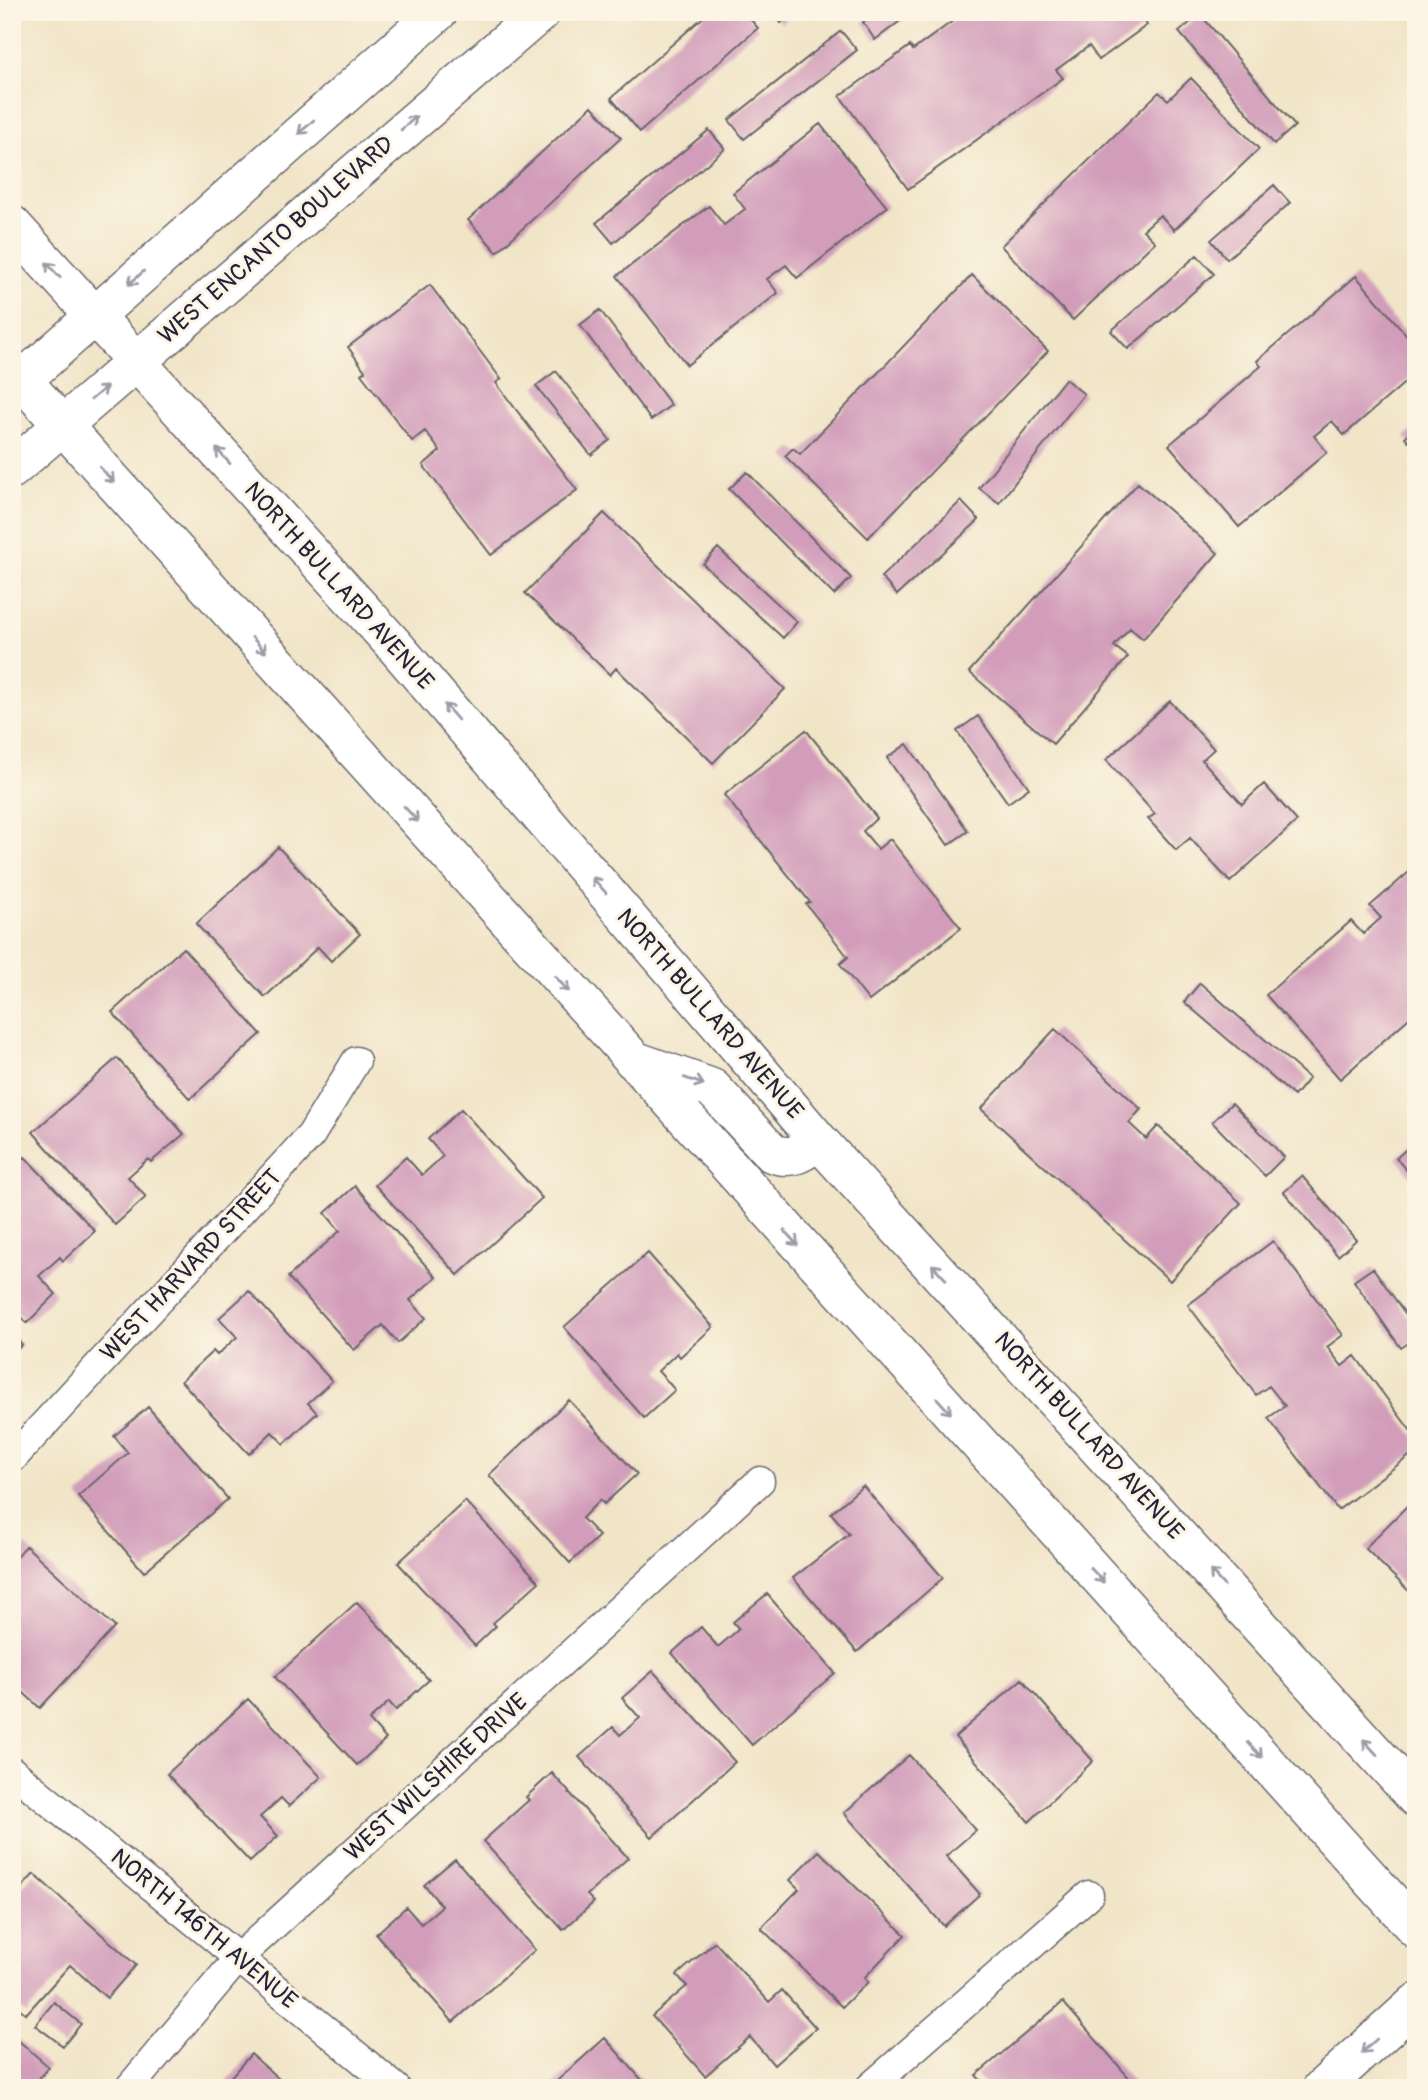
<svg xmlns="http://www.w3.org/2000/svg" width="1428" height="2100" viewBox="0 0 1428 2100" font-family="Pangolin,sans-serif">
<style>
.building{fill:#d29dba}
.lines{fill:none;stroke-linecap:round;stroke-linejoin:round}
.street-casing{stroke:#6a666c;stroke-width:31}
.secondary-casing{stroke:#6a666c;stroke-width:41}
.street{stroke:#fff;stroke-width:28}
.secondary{stroke:#fff;stroke-width:38}
.oneway{stroke:#9c9ca7}
.labels{text-anchor:middle;dominant-baseline:central;stroke-width:6;stroke-linejoin:round;paint-order:stroke}
.street-label{font-size:24px;fill:#22223b;stroke:#fcf5e5}
</style>
<rect width="100%" height="100%" fill="#fcf5e5"/>
<filter id="ink" filterUnits="userSpaceOnUse"><feTurbulence type="fractalNoise" baseFrequency=".0143" numOctaves="2"/><feDisplacementMap in="SourceGraphic" scale="14" xChannelSelector="R" yChannelSelector="G"/><feConvolveMatrix kernelMatrix="1 2 1 2 8 2 1 2 1" color-interpolation-filters="sRGB"/></filter>
<filter id="wash" filterUnits="userSpaceOnUse"><feTurbulence type="fractalNoise" baseFrequency=".00686" numOctaves="4" result="noise"/><feDisplacementMap in="SourceGraphic" scale="28" xChannelSelector="R" yChannelSelector="G"/><feGaussianBlur stdDeviation="1.57" result="paint"/><feColorMatrix in="noise" values="0 0 0 0 0 0 0 0 0 0 0 0 0 0 0 0 0 1.4 0 .05"/><feComposite in="paint" operator="in"/></filter>
<g filter="url(#wash)">
<rect width="100%" height="100%" fill="#f1e5c8"/>
<g id="blocks">
<path class="building" d="M709 12H744L758 28 640 132 611 98Z
M773 12H795L781 23Z
M877 12H912L875 40 863 22Z
M965 12H1137L1147 25 1099 60 1089 46 1056 70 1063 78 908 189 840 96 910 46 913 50Z
M1200 14 1295 126 1274 144 1179 32Z
M841 31 857 50 744 139 729 120Z
M1191 78 1259 149 1174 230 1160 215 1143 230 1155 242 1073 320 1001 246 1159 92 1168 100Z
M592 106 621 138 497 252 468 220Z
M820 124 887 207 797 278 786 265 767 279 778 293 687 365 617 276 709 206 724 225 745 209 733 193Z
M709 130 725 149 613 243 596 223Z
M1274 185 1290 203 1227 259 1211 240Z
M1197 255 1214 274 1128 349 1111 331Z
M972 275 1048 351 868 538 785 456 793 448 800 454Z
M1356 276 1416 346V373L1344 435 1332 421 1314 436 1327 452 1239 527 1169 445 1261 366 1257 361Z
M430 285 501 379 496 383 577 490 491 555 423 465 440 451 425 431 412 441 361 374 365 371 348 347Z
M600 310 671 405 651 420 580 325Z
M556 371 610 440 591 455 536 386Z
M1065 379 1084 394 999 503 979 488Z
M1416 427V449L1405 437Z
M747 472 851 578 834 595 729 489Z
M1138 483 1218 553 1143 639 1130 628 1114 646 1128 657 1053 744 969 672Z
M961 501 979 520 897 595 881 577Z
M604 513 785 689 713 763 616 668 610 675 525 593Z
M718 548 797 622 783 638 703 564Z
M1170 701 1214 749 1202 760 1242 804 1264 784 1297 821 1230 882 1190 838 1176 850 1148 819 1155 814 1106 760Z
M978 716 1029 788 1008 803 957 731Z
M806 730 877 818 863 831 878 849 890 839 961 928 869 1001 840 964 848 957 806 904 810 902 724 795Z
M907 744 968 831 948 845 887 758Z
M278 847 360 934 331 961 318 947 265 997 196 924Z
M1416 866V982L1412 986 1416 990V1012L1340 1079 1266 995 1351 921 1363 934 1381 918 1370 906Z
M183 948 261 1034 190 1099 112 1012Z
M1200 983 1309 1078 1294 1096 1184 1002Z
M1055 1029 1141 1109 1129 1123 1146 1139 1158 1126 1241 1203 1170 1281 981 1109Z
M117 1058 184 1134 151 1162 148 1159 128 1177 146 1197 115 1225 33 1132Z
M1232 1103 1284 1157 1265 1176 1212 1122Z
M461 1109 542 1198 458 1275 375 1185 406 1157 422 1175 443 1156 428 1139Z
M1416 1141V1174L1412 1177 1396 1158Z
M25 1157 95 1231 63 1261 60 1257 39 1276 56 1294 27 1323 12 1307V1169Z
M1302 1176 1356 1240 1338 1256 1284 1192Z
M355 1186 436 1277 410 1300 426 1318 398 1343 383 1325 354 1350 288 1277 340 1231 325 1213Z
M1273 1241 1343 1335 1327 1347 1342 1366 1355 1356 1416 1438V1451L1338 1510 1268 1418 1285 1406 1269 1386 1256 1395 1188 1305Z
M648 1253 713 1327 680 1357 677 1353 658 1371 675 1390 644 1418 564 1327Z
M1373 1268 1416 1329V1338L1401 1348 1354 1281Z
M249 1291 332 1381 308 1403 317 1413 284 1444 272 1432 249 1454 181 1381 213 1351 217 1355 237 1337 219 1318Z
M12 1334 22 1345 12 1354Z
M569 1400 637 1474 604 1504 600 1500 582 1518 599 1536 570 1563 489 1475Z
M148 1407 228 1499 144 1572 78 1496 128 1453 114 1436Z
M863 1486 943 1578 857 1652 793 1578 849 1534 831 1513Z
M1416 1497V1598L1365 1548Z
M465 1501 539 1582 493 1623 496 1626 475 1646 398 1563Z
M26 1546 115 1627 40 1708 12 1682V1561Z
M767 1594 835 1673 752 1745 672 1653 701 1627 718 1647 739 1629 733 1622Z
M357 1602 429 1680 396 1710 389 1702 369 1720 386 1739 357 1765 275 1677Z
M653 1671 735 1762 652 1837 579 1757 613 1727 620 1735 640 1718 622 1698Z
M1022 1679 1093 1761 1029 1822 955 1737Z
M248 1699 321 1777 289 1806 281 1798 260 1817 278 1836 250 1862 167 1774Z
M909 1755 976 1830 946 1856 980 1894 944 1926 844 1813Z
M552 1773 628 1858 587 1895 594 1902 563 1930 483 1841 529 1800 526 1797Z
M819 1851 905 1935 864 1978 868 1982 842 2007 761 1928 799 1889 790 1880Z
M455 1859 535 1950 453 2022 376 1934 406 1907 421 1924 442 1906 424 1885Z
M34 1874 136 1965 107 1998 70 1965 26 2014 12 2002V1898Z
M715 1942 769 2002 782 1990 816 2028 774 2065 750 2037 705 2076 652 2016 687 1986 677 1975Z
M54 2002 81 2024 63 2046 35 2025Z
M1063 2002 1138 2088H987L976 2075Z
M12 2035 49 2067 31 2088H12Z
M605 2038 649 2088H549Z
M251 2054 289 2088H221Z"/>
</g>
</g>
<g filter="url(#ink)">
<use href="#blocks" fill-opacity="0" stroke="#6a666c" stroke-width="2"/>
<g class="lines">
<g class="street-casing">
<path id="street" d="M12 1459 311 1135 356 1061
M12 1771 396 2088
M129 2088 239 1957 760 1481
M869 2088 1089 1895"/>
</g>
<g class="secondary-casing">
<path id="secondary" d="M12 225 395 646 819 1141 1416 1798
M12 369 1416 1929
M12 389 438 12
M12 469 541 12
M633 1060 712 1088 772 1153C792 1161 803 1152 819 1141
M1322 2088 1416 2003"/>
</g>
<use href="#street" class="street"/>
<use href="#secondary" class="secondary"/>
</g>
<defs><path id="oneway-shaft" d="M-6 0H5M1.5-3L5.5 0L1.5 3" fill="none" stroke-width="1.6" stroke-linecap="round" stroke-linejoin="round" transform="scale(1.75)"/></defs>
<g class="oneway">
<use href="#oneway-shaft" transform="translate(409 123) rotate(-41)"/>
<use href="#oneway-shaft" transform="translate(306 127) rotate(138)"/>
<use href="#oneway-shaft" transform="translate(53 270) rotate(-133)"/>
<use href="#oneway-shaft" transform="translate(136 278) rotate(138)"/>
<use href="#oneway-shaft" transform="translate(99 393) rotate(-40)"/>
<use href="#oneway-shaft" transform="translate(223 456) rotate(-132)"/>
<use href="#oneway-shaft" transform="translate(107 475) rotate(48)"/>
<use href="#oneway-shaft" transform="translate(259 645) rotate(48)"/>
<use href="#oneway-shaft" transform="translate(451 712) rotate(-131)"/>
<use href="#oneway-shaft" transform="translate(411 814) rotate(48)"/>
<use href="#oneway-shaft" transform="translate(599 885) rotate(-131)"/>
<use href="#oneway-shaft" transform="translate(562 984) rotate(48)"/>
<use href="#oneway-shaft" transform="translate(694 1081) rotate(19)"/>
<use href="#oneway-shaft" transform="translate(791 1238) rotate(48)"/>
<use href="#oneway-shaft" transform="translate(939 1272) rotate(-133)"/>
<use href="#oneway-shaft" transform="translate(944 1406) rotate(48)"/>
<use href="#oneway-shaft" transform="translate(1097 1575) rotate(48)"/>
<use href="#oneway-shaft" transform="translate(1217 1578) rotate(-132)"/>
<use href="#oneway-shaft" transform="translate(1370 1747) rotate(-132)"/>
<use href="#oneway-shaft" transform="translate(1255 1750) rotate(48)"/>
<use href="#oneway-shaft" transform="translate(1369 2046) rotate(138)"/>
</g>
</g>
<g class="labels">
<g class="street-label">
<text transform="translate(276 240) rotate(-41)">WEST ENCANTO BOULEVARD</text>
<text transform="translate(339 586) rotate(48)">NORTH BULLARD AVENUE</text>
<text transform="translate(710 1014) rotate(49)">NORTH BULLARD AVENUE</text>
<text transform="translate(191 1265) rotate(-47)">WEST HARVARD STREET</text>
<text transform="translate(1089 1436) rotate(48)">NORTH BULLARD AVENUE</text>
<text transform="translate(436 1777) rotate(-42)">WEST WILSHIRE DRIVE</text>
<text transform="translate(204 1929) rotate(40)">NORTH 146TH AVENUE</text>
</g>
</g>
<rect width="1428" height="2100" fill="none" stroke="#fcf5e5" stroke-width="42"/>
</svg>
